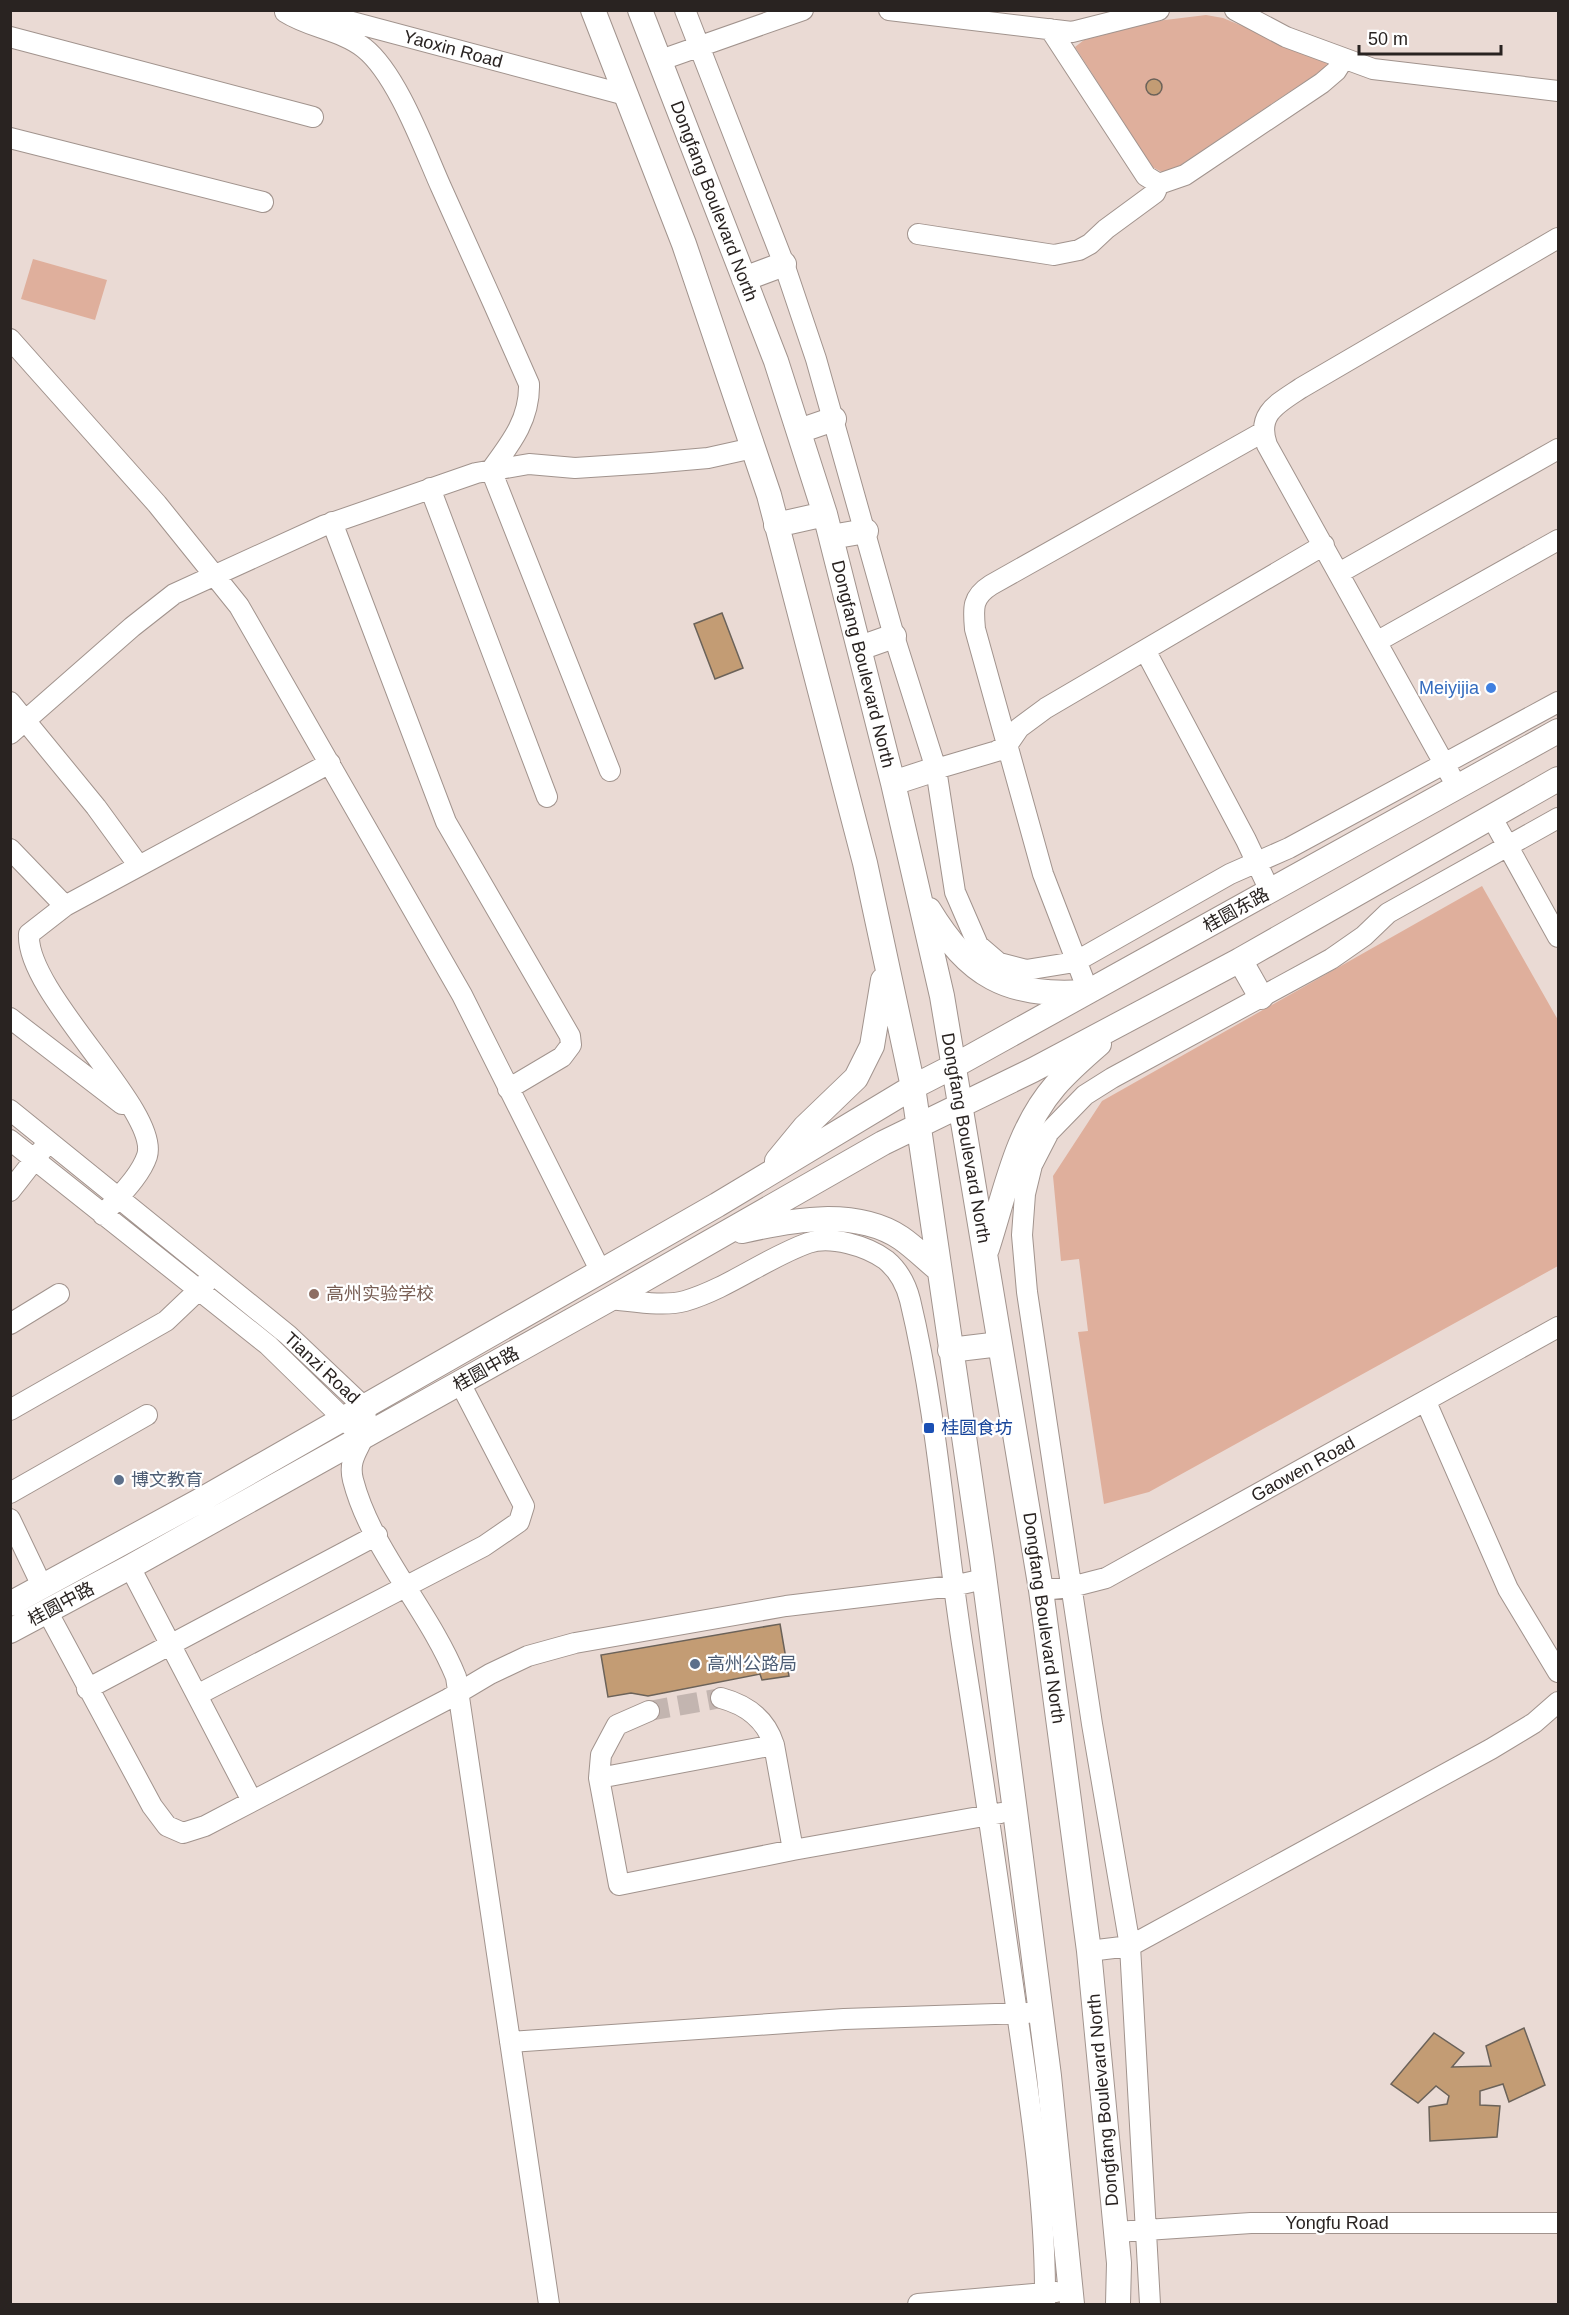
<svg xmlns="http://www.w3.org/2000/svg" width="1569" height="2315" viewBox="0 0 1569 2315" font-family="Arial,'Noto Sans SC',sans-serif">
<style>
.green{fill:#dfaf9c}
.building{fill:#c39c74;stroke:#6b6259;stroke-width:1.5}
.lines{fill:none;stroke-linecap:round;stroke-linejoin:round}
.minor-tunnel{stroke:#c3b5b0;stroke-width:20;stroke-dasharray:20 10;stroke-linecap:butt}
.minor-casing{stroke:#a1938d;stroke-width:22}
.major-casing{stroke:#a1938d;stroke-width:26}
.minor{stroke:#fff;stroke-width:20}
.major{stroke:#fff;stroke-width:24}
.shop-dot{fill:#3f7fe0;stroke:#fff;stroke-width:2}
.education-dot{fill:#8d6e63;stroke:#fff;stroke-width:2}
.transit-dot{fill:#1a4fb4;stroke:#fff;stroke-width:2}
.service-dot{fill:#5c6f8a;stroke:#fff;stroke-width:2}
.labels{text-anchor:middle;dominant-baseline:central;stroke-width:4.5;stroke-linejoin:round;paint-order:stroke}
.street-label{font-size:18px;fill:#292321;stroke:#fff}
.shop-label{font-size:18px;fill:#366cbe;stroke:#fff;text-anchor:end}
.education-label{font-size:18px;fill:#785e54;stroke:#fff;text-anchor:start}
.transit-label{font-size:18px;fill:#164399;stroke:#fff;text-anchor:start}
.service-label{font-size:18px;fill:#4e5e75;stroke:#fff;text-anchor:start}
</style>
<rect width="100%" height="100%" fill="#eadad4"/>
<path class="green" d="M1206 15 1223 18 1325 60 1328 66 1173 170 1162 172 1152 167 1075 47 1084 40 1157 21Z
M33 259 107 280 95 320 21 299Z
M1482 886 1558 1020V1266L1149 1492 1104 1504 1078 1332 1088 1331 1079 1259 1061 1261 1053 1176 1102 1101Z"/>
<path class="building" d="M1146 87a8 8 0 1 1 16 0a8 8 0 1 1-16 0Z
M722 613 743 668 715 679 694 624Z
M780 1624 789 1676 762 1680 760 1674 648 1696 631 1693 608 1697 601 1655Z
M1524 2028 1545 2085 1509 2102 1503 2084 1480 2091V2105L1500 2106 1497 2137 1430 2141 1429 2107 1447 2104 1449 2096 1436 2086 1418 2103 1391 2084 1434 2033 1464 2053 1452 2067 1491 2066 1486 2046Z"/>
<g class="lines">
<path class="minor-tunnel" d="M649 1711 721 1698"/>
<g class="minor-casing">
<path id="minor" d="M685 10 784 264 816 359 894 636 936 769 955 892 978 945 999 963 1026 970 1075 962 1230 874 1289 848 1558 702
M889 10 1072 32 1159 10
M1235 10 1286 37 1373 69 1558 91
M285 12C310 28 341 30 364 48 397 74 424 149 441 187 471 253 500 318 529 384 530 419 511 443 491 470L610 771
M300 12 333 17 626 95
M1050 29 1146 176 1159 184 1185 175 1322 83 1336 71 1343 60
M10 37 313 117
M661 60 803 10
M10 138 263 202
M918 234 1054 255 1079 250 1090 244 1106 229 1155 193 1159 184
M10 339 157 504 239 606 462 995 600 1270
M430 488 547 797
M332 522 446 822 570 1036 571 1045 562 1057 508 1089
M1339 573 1558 449
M1378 641 1558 540
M1145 650 1246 840 1270 891
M10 702 96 807 139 866
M10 734 132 627 174 594 323 526 476 473 529 464 575 468 651 463 708 458 753 448
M936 769 997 751 1008 744 1019 728 1046 708 1324 545
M1451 776 1267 445C1256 414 1277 404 1301 388L1558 238
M1491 816 1558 937
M10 849 65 906
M1088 991 1043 874 975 629C973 608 972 597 991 585L1263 432
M10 1018 122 1104
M10 1110 288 1335 363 1406C376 1442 345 1448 353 1480 371 1550 429 1610 456 1677L549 2304
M10 1140 268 1345 351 1426 366 1435
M10 1191 42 1150
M103 1215C117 1198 140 1177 147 1156 161 1111 25 993 29 934L65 906 330 763
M610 1299C633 1301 663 1307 685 1301 729 1288 766 1258 808 1243 830 1235 867 1246 886 1260 898 1270 906 1284 910 1300 938 1417 945 1538 964 1656 983 1775 1000 1894 1017 2013 1031 2109 1046 2208 1045 2304
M10 1324 59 1294
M1426 1402 1508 1589 1558 1672
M10 1410 166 1321 206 1283
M10 1493 147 1415
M10 1519 42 1586
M130 1567 252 1801
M1041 1590 1071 1587 1106 1578 1558 1327
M47 1611 152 1806 167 1826 183 1833 205 1826 448 1699 490 1674 528 1656 575 1643 786 1606 953 1586 984 1579
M87 1689 377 1535
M197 1695 484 1546 519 1522 524 1506 460 1383
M721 1698C747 1705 766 1719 774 1745
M599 1778 601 1755 617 1725 649 1711
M793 1850 774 1745 599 1778 619 1885 793 1850 1001 1813
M1089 1951 1130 1946 1491 1749 1534 1723 1558 1702
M510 2042 844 2019 1028 2013
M1116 2232 1251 2223H1558
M918 2304 1056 2292
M1150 2304 1130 1946 1092 1724 1027 1292 1022 1235 1025 1194 1032 1165 1049 1132 1085 1095 1112 1078 1331 959 1364 936 1388 913 1558 818"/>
</g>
<g class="major-casing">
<path id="major" d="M593 10 684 244 769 495 865 863 913 1087 982 1560 1015 1811 1049 2076 1072 2304
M640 10 776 361 825 514 893 783 942 996 1041 1590 1089 1951 1119 2263 1118 2304
M744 279 784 264
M799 431 834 419
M776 525 825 514
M831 537 866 531
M860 648 894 636
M893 783 936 769
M929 910C969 976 1006 997 1083 992
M1240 960 1261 997
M777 1161 805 1127 856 1078 872 1046 883 980
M742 1231C791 1220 856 1208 901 1238 914 1247 925 1258 937 1268
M987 1249C1005 1194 1016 1131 1055 1086 1068 1071 1084 1057 1099 1044
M950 1350 1000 1344
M10 1604 201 1500 717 1205 913 1087 954 1066 1558 731
M10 1631 130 1567 610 1299 883 1143 1033 1070 1240 960 1558 779"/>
</g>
<use href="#minor" class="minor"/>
<use href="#major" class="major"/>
</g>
<circle class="shop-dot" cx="1491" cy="688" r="6"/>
<circle class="education-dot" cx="314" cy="1294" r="6"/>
<rect class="transit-dot" x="923" y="1422" width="12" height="12" rx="3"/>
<g class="service-dot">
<circle cx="119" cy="1480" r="6"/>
<circle cx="695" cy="1664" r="6"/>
</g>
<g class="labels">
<g class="street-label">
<text transform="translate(453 49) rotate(15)">Yaoxin Road</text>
<text transform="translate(714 201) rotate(69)">Dongfang Boulevard North</text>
<text transform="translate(863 664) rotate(76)">Dongfang Boulevard North</text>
<text transform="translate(1236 910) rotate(-29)">桂圆东路</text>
<text transform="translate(966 1138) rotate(80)">Dongfang Boulevard North</text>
<text transform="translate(322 1368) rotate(43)">Tianzi Road</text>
<text transform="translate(486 1369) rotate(-29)">桂圆中路</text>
<text transform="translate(1303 1469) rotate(-29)">Gaowen Road</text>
<text transform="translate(61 1604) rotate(-28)">桂圆中路</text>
<text transform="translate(1044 1618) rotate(82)">Dongfang Boulevard North</text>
<text transform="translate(1103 2100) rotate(-95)">Dongfang Boulevard North</text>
<text x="1337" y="2223">Yongfu Road</text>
</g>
<g class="shop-label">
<text x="1479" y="688">Meiyijia</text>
</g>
<g class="education-label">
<text x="326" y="1294">高州实验学校</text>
</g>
<g class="transit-label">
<text x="941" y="1428">桂圆食坊</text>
</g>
<g class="service-label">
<text x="131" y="1480">博文教育</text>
<text x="707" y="1664">高州公路局</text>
</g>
</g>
<rect width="1569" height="2315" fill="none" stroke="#292321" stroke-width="24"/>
<path d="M1359 45v9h142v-9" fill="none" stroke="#292321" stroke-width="3"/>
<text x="1368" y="45" font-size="18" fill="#292321" stroke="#ffffff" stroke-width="4.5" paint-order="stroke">50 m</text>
</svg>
